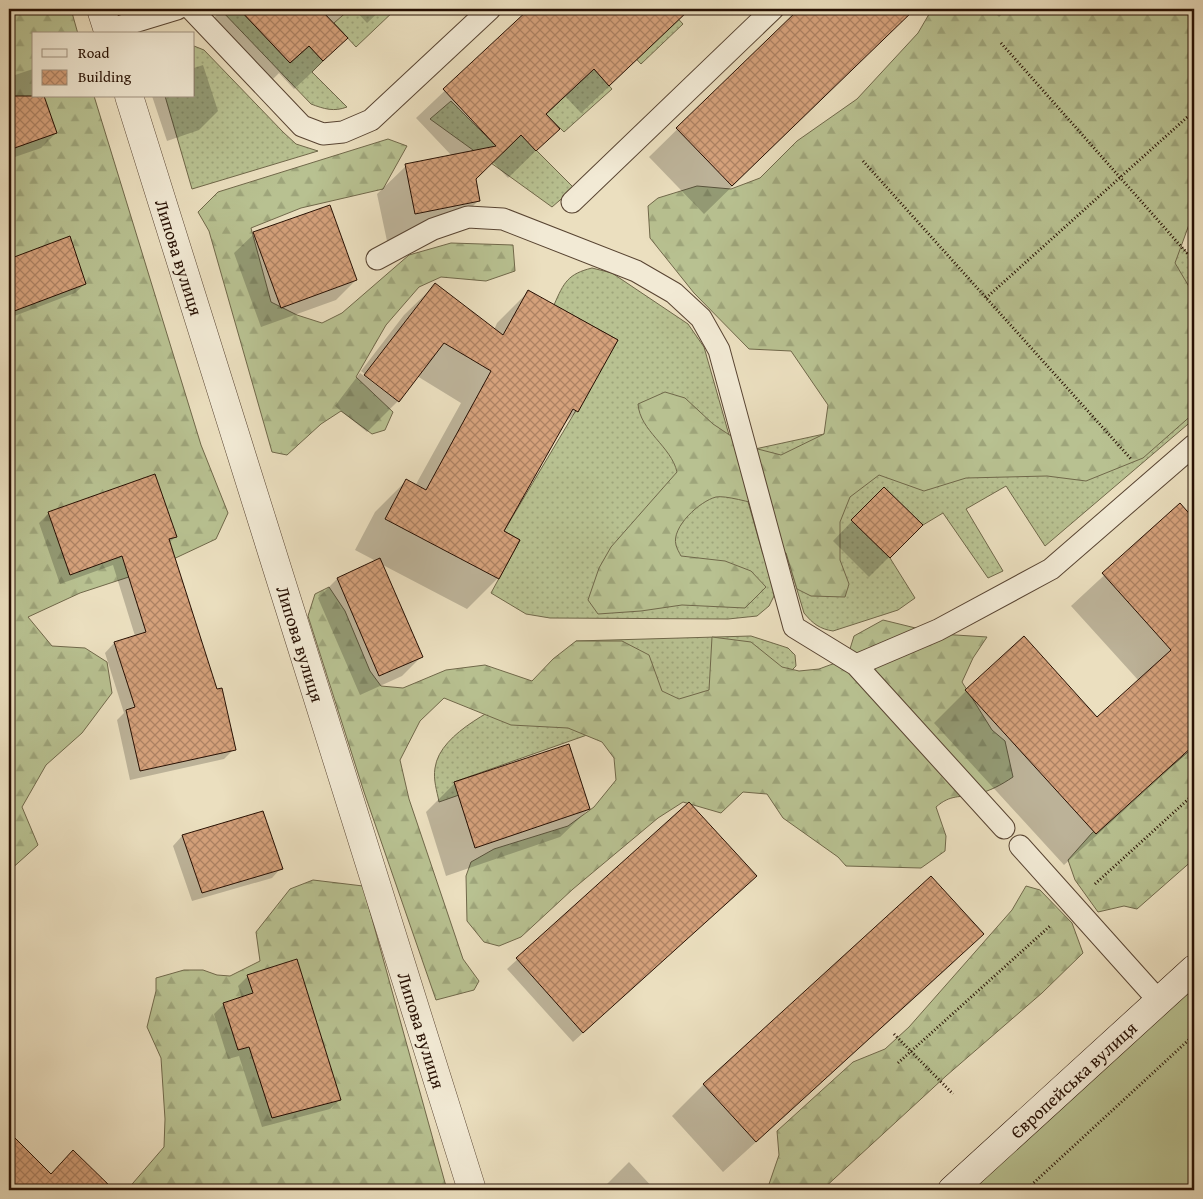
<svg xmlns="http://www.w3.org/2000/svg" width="1203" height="1199" viewBox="0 0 1203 1199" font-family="'Gentium Book Plus',serif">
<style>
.grass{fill:url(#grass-dots);stroke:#70684a}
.forest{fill:url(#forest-firs);stroke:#70684a}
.garden{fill:#b8c191;stroke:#70684a}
.shadow{fill:#0003}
.building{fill:url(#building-cross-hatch);stroke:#271003}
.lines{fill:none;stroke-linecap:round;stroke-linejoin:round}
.service-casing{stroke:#584432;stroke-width:23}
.minor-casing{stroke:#584432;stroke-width:29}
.secondary-casing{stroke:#271003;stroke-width:29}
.path{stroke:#271003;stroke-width:3;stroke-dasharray:1 2.5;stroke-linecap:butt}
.service{stroke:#f2ead5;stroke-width:21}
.minor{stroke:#f2ead5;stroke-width:28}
.secondary{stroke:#f2ead5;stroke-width:28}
.labels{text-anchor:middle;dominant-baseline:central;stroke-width:4.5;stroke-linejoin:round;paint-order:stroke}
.street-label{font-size:18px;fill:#271003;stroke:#f2ead5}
</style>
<defs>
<pattern id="grass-dots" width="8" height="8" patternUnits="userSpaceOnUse" patternTransform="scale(1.25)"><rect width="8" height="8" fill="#b8c191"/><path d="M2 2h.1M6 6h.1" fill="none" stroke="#9ea57b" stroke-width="1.8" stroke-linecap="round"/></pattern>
<pattern id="forest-firs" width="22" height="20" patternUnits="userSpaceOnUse" patternTransform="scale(1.25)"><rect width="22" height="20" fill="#b8c191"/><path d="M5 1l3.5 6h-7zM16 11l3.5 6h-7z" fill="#9ea57b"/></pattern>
<pattern id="building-cross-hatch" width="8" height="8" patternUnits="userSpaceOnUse" patternTransform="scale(1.25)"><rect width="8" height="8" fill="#d5a17b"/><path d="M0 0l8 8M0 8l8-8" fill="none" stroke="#ad8263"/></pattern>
</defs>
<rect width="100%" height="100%" fill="#ebdfbf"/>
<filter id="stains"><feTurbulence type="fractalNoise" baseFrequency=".004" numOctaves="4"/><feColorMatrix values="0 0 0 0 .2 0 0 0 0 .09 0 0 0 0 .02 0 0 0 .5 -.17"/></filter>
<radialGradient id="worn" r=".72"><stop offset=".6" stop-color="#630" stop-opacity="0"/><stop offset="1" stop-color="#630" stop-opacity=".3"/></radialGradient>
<path class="grass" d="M220 9H239L290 63 309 46 323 61 312 72 347 107C334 112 324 109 311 104Z
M350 9H396L356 47 334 23Z
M661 9H669L683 24 641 64 623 45Z
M194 46 204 50 283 132 296 144 318 151 192 189 165 96H194Z
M594 69 612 89 564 132 546 114Z
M451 101 503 153 521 135 574 188 552 207 430 119Z
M1169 232 1194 261V419L1045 546 1006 486 966 509 1003 571 988 578 943 513 923 525 884 487 851 520 890 558 915 598 898 610 833 631C820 629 813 624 804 613L755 449 838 431Z
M592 268 612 273 688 324 704 347 762 551 775 584 774 596 769 606 757 616 728 619 550 618 526 614 491 593 520 540 504 531 618 340 554 305C564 282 568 274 592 268Z
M751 636 788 648 795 655 796 666 789 673 669 706 454 782 459 795 439 802C437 791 433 780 435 768 440 731 501 707 528 690 545 679 562 655 576 641Z"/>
<path class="forest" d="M9 9H71L78 34H34V96H94L201 445 228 513 216 539 150 570 80 593 28 617 52 646 85 648 107 662 112 693 82 733 46 765 22 807 38 845 9 871Z
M932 9H1194V211L1175 263 1194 295V413L1143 458 1086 481 1047 476 966 478 924 491 879 475 850 497 840 522V560L849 584 845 597 811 596 797 589 786 553 778 549 762 505C752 503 725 495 716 497 700 501 671 527 676 545 677 549 679 552 681 556L725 561 751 571 766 587 745 608 682 605 641 611 598 614 588 600 599 568 611 547 677 472C671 446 640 431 638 404L665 392 685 398 713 424 746 446 781 455 824 434 828 405 791 351 749 349 694 293 650 238 648 206 658 198 697 186 731 189 760 178 797 141 857 99 918 33Z
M388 139 407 146 383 189 301 208 251 228 271 302 297 315 322 323 342 313 409 255 451 243 513 245 515 271 486 281 441 277 419 287 386 325 356 377 393 412 385 430 372 434 341 411 321 424 287 455 272 452 209 231 198 212 218 192Z
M329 587 345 611 370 671 381 686 403 688 446 670 485 665 532 681 553 659 576 641H622L649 655 662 691 679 699 709 690 712 637 751 642 782 667 799 671 819 669 838 662 849 652 854 636 883 620 940 634 987 637 973 658 962 682 992 730 1005 741 1013 777C1001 785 990 791 977 794 959 798 951 794 936 807L946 836 945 851 921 868 846 866 838 857 783 818 767 794 743 792 721 813 683 802 658 818 573 889 521 937 499 946 484 942 467 921 466 876 471 862 494 849 568 826 594 807 616 780 614 758 602 742 568 728 511 725 444 698 420 721 400 760 409 799 463 959 479 981 474 990 436 1000 364 792 308 616 315 594Z
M1194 747V859L1137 909 1124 906 1098 912 1075 880 1068 860 1092 833Z
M313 880 363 886 447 1190H127L164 1147 165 1119 161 1058 147 1027 156 991V978L184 970H203L217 975 230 976 260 961 256 932 290 889Z
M1026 886 1040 890 1072 923 1083 953 1042 993 946 1076 822 1190H767L779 1155 777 1131 853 1062 885 1049 909 1027 1012 910Z"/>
<path class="garden" d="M1194 964V1190H955Z"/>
<path class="shadow" d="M223 9H349L333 24 346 38 307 77 294 89 279 73 261 91 202 29Z
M354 9H382L367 23Z
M531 9H691L581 113 565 96 546 115 558 129 508 178 493 162 475 179 479 200 451 228 387 241 377 194 406 166 452 156 416 118Z
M800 9H914L704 214 649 157Z
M991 9H1008L999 17Z
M203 65 218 111 199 130 167 141 152 96H194V68Z
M33 69 34 96 56 133 41 148 9 159V77Z
M254 234 356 280 336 300 261 327 234 253Z
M70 237 85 284 75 293 9 318V260Z
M435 285 494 330 497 323 528 292 577 411 562 426 503 532 498 578 467 609 381 564 421 657 402 676 360 695 318 598 337 579 376 561 355 550 375 512 406 481 415 486 461 403 417 376 398 401 367 432 335 406 360 373 396 400V397L361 371 404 315Z
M884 488 921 525 869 577 833 541Z
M1180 505 1194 521V747L1064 865 934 723 966 691 1097 719 1139 681 1071 606Z
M49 513 176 536 169 543 234 749 224 759 130 780 117 720 124 713 105 653 114 643 135 636 113 565 60 584 39 523Z
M455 783 589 809 560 837 446 876 426 812Z
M689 804 756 876 573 1042 507 969Z
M262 813 281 868 272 878 192 901 173 846 182 836Z
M982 934 950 966 723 1172 672 1116 704 1084Z
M248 976 340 1099 330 1109 262 1127 239 1056 228 1059 214 1014 224 1004 242 998 238 986Z
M9 1134 51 1175 73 1152 112 1190H9Z
M629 1162 655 1190H601Z"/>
<path class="building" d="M239 9H320L348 38 323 61 309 46 290 63Z
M529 9H690L609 86 594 69 546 114 560 129 536 151 521 135 476 179 480 201 415 214 405 164 496 146 443 89Z
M799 9H915L732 186 676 128Z
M9 96H44L57 133 9 150Z
M330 205 357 280 281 308 253 232Z
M70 236 86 284 9 313V259Z
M435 283 503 335 528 290 618 340 578 412 573 409 504 531 520 540 499 579 385 519 406 479 426 490 491 371 444 343 399 402 364 375Z
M155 474 177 537 169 539 217 689 222 688 236 750 140 771 126 710 135 707 114 642 146 632 122 556 70 575 48 512Z
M884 487 923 525 890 558 851 520Z
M1180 503 1194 519V745L1096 834 965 690 1024 636 1097 717 1171 650 1102 573Z
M380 558 423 657 379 676 337 578Z
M569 744 590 809 475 848 454 782Z
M689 802 757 876 583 1033 516 958Z
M263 811 283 869 202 893 182 835Z
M931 876 984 934 756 1142 703 1084Z
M297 959 341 1100 272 1118 249 1047 238 1050 223 1003 253 993 247 975Z
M9 1132 51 1174 73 1150 114 1190H9Z"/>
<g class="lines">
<g class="service-casing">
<path id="service" d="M191 9 302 126 323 134 343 132 371 120 490 9
M108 30 177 9
M572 202 773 9
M377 259 433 229 468 217 503 219 636 271 674 293 701 318 719 350 794 627 856 665 1004 828
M856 665 938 630 1051 569 1194 445
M1020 846 1159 1001"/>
</g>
<g class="minor-casing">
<g id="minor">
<path d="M101 9 109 34"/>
<path id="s1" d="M129 96 472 1190"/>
</g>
</g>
<g class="secondary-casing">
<g id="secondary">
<path id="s2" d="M952 1190 1194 969"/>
</g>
</g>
<path class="path" d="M1001 43 1194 261
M863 161 1131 459
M986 298 1194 111
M1095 884 1194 794
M894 1034 953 1094
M898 1063 1050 926
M1026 1190 1194 1035"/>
<use href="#service" class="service"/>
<use href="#minor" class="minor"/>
<use href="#secondary" class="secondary"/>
</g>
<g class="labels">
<g class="street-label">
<text stroke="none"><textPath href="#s1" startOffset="169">Липова вулиця</textPath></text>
<text stroke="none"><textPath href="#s1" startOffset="574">Липова вулиця</textPath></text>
<text stroke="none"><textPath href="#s1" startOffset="979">Липова вулиця</textPath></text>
<text stroke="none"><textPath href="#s2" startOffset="164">Європейська вулиця</textPath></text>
</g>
</g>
<rect width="1203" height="1199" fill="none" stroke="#ebdfbf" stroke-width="30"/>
<rect x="10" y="10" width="1183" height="1179" fill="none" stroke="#271003" stroke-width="2.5"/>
<rect x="15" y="15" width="1173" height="1169" fill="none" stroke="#271003"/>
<rect x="32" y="32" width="162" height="65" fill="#f2ead5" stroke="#a19381"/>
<rect x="42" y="49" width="25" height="8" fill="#f2ead5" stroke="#a19381"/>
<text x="78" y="58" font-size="15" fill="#271003">Road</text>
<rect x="42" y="70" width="25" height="15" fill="url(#building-cross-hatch)" stroke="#a19381"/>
<text x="78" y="82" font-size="15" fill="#271003">Building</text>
<rect width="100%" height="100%" filter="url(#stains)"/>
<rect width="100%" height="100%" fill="url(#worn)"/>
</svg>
